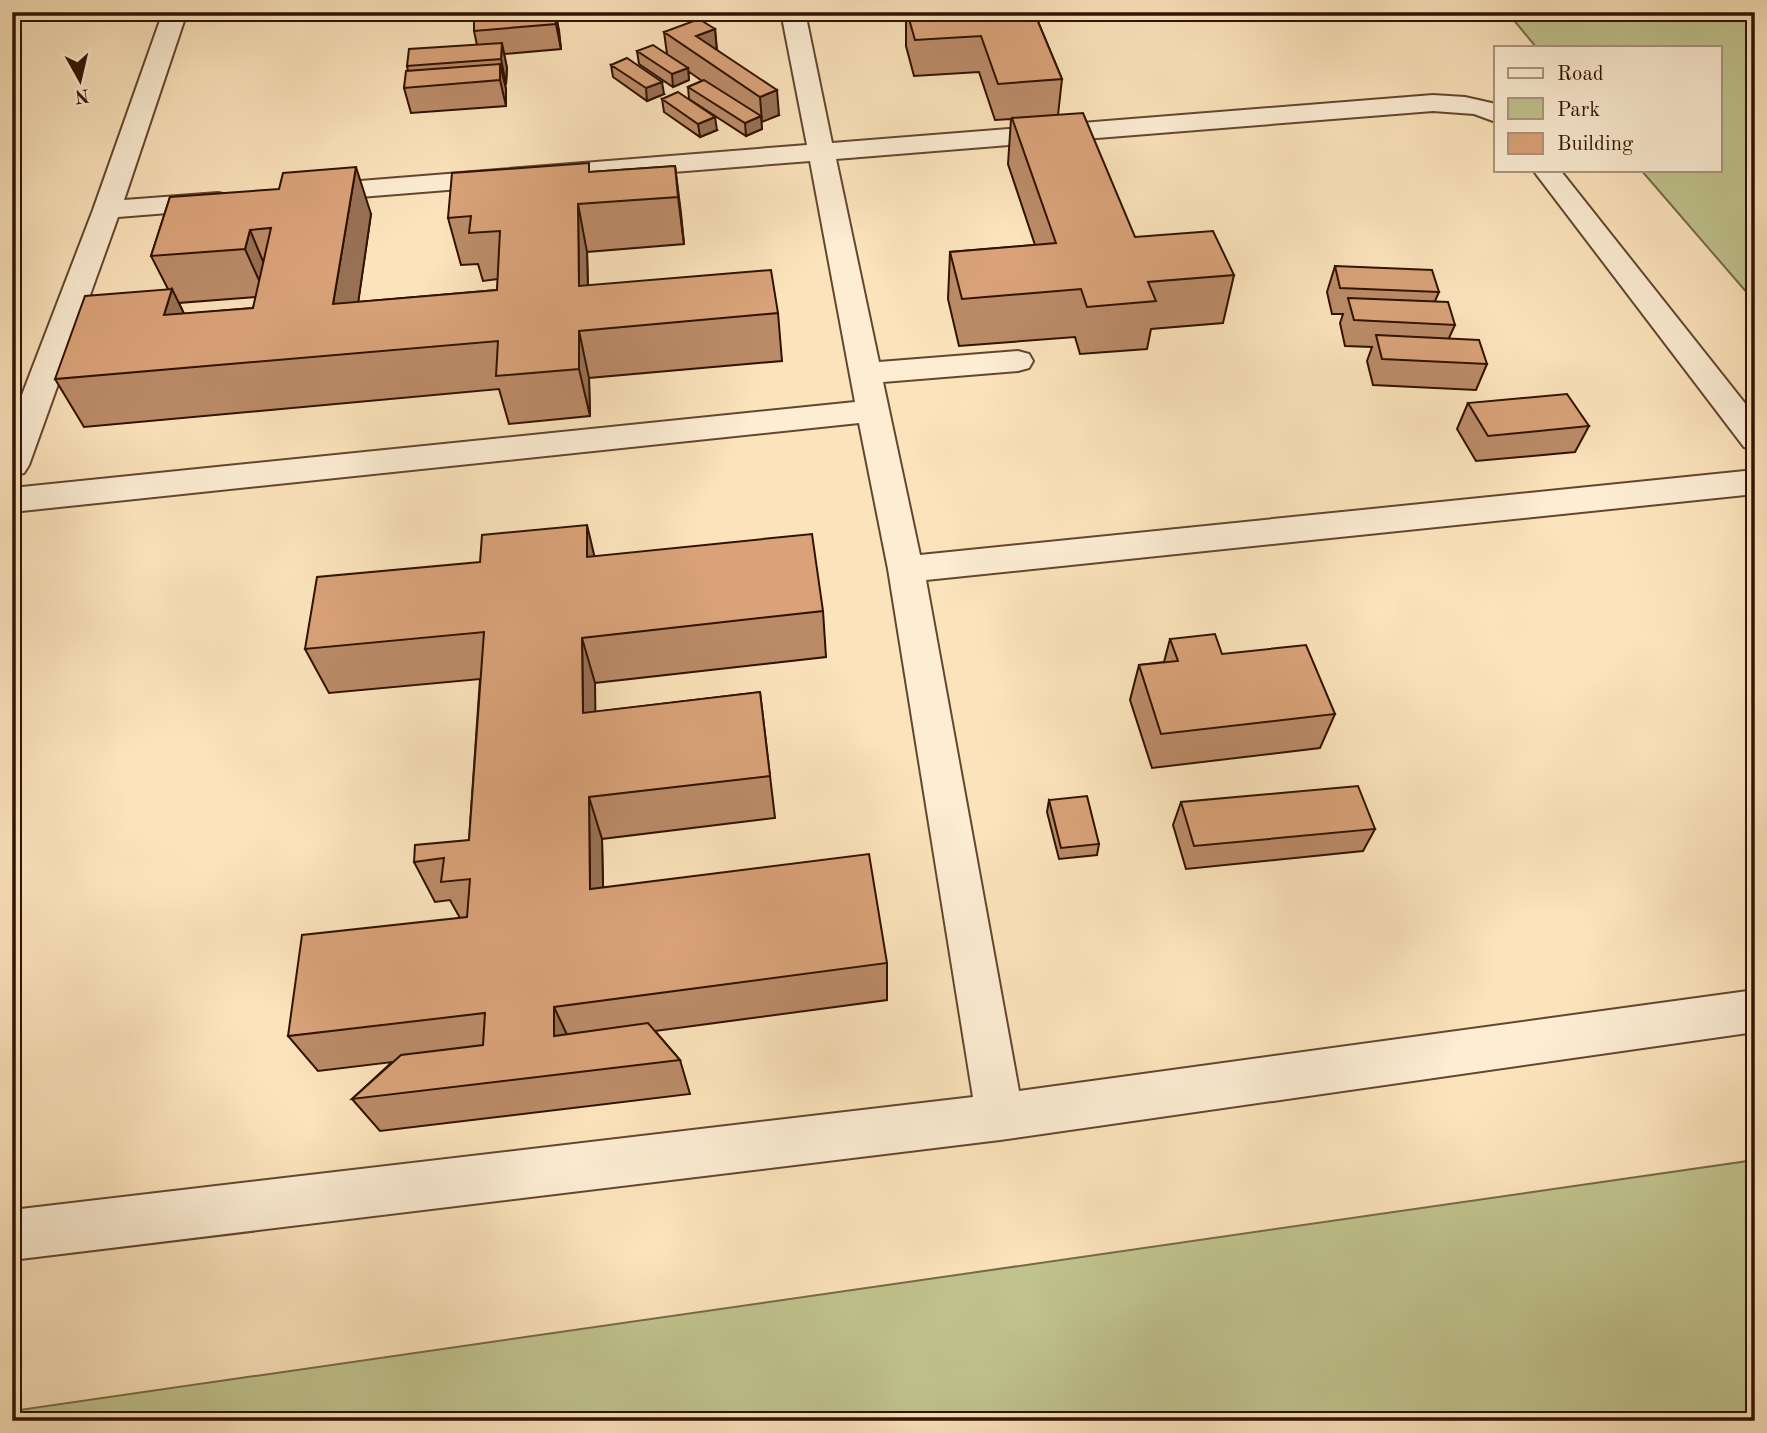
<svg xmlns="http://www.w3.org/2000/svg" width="1767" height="1433" viewBox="0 0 1767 1433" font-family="'Old Standard TT',serif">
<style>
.green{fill:#c0c38e;stroke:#786a47;stroke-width:2}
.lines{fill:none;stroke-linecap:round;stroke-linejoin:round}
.minor-casing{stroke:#64462f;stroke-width:4}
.minor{fill:#fcedd3;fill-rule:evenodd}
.wall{fill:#bb8b68;stroke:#311200;stroke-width:2;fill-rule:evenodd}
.shaded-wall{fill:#987155;stroke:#311200;stroke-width:2}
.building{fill:#d9a279;stroke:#311200;stroke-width:2}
</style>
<rect width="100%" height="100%" fill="#fbe3bb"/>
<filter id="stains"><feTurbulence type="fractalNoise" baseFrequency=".00286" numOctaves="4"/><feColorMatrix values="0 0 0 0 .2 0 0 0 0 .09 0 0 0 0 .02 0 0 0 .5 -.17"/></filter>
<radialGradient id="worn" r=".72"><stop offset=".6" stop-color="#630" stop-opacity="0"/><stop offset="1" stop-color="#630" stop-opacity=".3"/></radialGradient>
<path class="green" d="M1507 12H1755V302L1641 170H1720V47H1536Z
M1755 1160V1421H12V1411Z"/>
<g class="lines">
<g class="minor-casing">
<path id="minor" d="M163 12H187L124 200 218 193 228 195 232 201 228 207 218 209 118 217 29 465 24 473 12 476V421L93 210Z
M781 12H805L832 143 1433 95 1465 97 1496 104V122L1474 114 1433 111 836 159 879 362 1018 351 1029 354 1033 361 1029 368 1018 371 883 382 920 555 1755 470V494L926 580 1019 1091 1755 990V1032L1000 1140 12 1260V1210L973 1097 888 569 859 423 12 512V488L855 402 810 161 310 201 300 199 296 193 300 187 310 185 807 145Z
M1533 170H1560L1755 416V450L1744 447Z"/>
</g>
<use href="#minor" class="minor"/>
</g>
<path class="wall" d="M556 12 561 49 504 54 507 68 506 84H505L506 89V106L411 113 404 88 408 71 407 66 477 45 474 31Z
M906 12H1034L1062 79 1058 115 1135 237 1234 275 1223 323 1151 329 1147 349 1080 354 1075 337 959 346 948 299 950 252 1035 245 1008 164 1011 119 995 120 979 72 914 76 906 46Z
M715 29 717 50 779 115 761 121 762 129 746 136 689 99 688 87 702 81 688 71 689 80 673 87 639 64 637 51 667 54 664 32Z
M611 65 664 94 647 101 613 77Z
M662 99 717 130 700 137 664 112Z
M675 166 684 244 587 252 588 286 778 313 782 361 589 378 590 416 509 424 499 389 84 427 55 379 168 289 151 256 170 197 371 214 358 302 497 290 498 279 483 281 478 264 461 265 448 218 591 172ZM256 297 253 308 184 314 179 303Z
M1335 266 1439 292 1435 301 1455 325 1449 338 1487 364 1476 390 1373 385 1367 361 1372 347 1345 346 1340 323 1343 314H1332L1327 292Z
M1468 403 1589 426 1575 452 1476 461 1457 429Z
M594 557 823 611 826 657 595 683V712L760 692 775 818 602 839 603 887 887 963V1000L655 1031 680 1060 690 1094 380 1131 352 1099 392 1062 318 1071 288 1036 460 918 450 900 435 902 414 862 469 840 480 679 329 693 305 649Z
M1170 639 1222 654 1335 714 1320 748 1152 768 1130 700 1139 665 1164 662Z
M1049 800 1099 844 1097 855 1059 859 1047 812Z
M1181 802 1375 829 1363 851 1186 869 1173 825Z"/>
<path class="shaded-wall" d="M555 12 559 30 561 49 556 24Z
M715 29 717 54 696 36Z
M502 43 507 68 506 84 501 59Z
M500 64 506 89V106L500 80Z
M688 68 689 80 673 87 672 74Z
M662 82 664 94 647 101 646 88Z
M777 90 779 115 762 122 760 97Z
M761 116 762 129 746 136 745 123Z
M715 117 717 130 700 137 698 124Z
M675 166 681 213 684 244 678 197Z
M356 167 371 214 351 352 333 304Z
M578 204 587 252 589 330 579 286Z
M250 230 270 278 266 296 245 249Z
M172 289 195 336 164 315Z
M579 331 589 378 590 416 579 369Z
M587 525 598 571 587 557Z
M582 638 595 683 596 757 583 713Z
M589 797 602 839 604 928 590 889Z
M554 1007 571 1043 554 1036Z"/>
<path class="building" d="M474 12H555L556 24 474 31Z
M907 12H1034L1062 79 998 84 981 36 915 40Z
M699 19 715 29 696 36 777 90 760 97 664 32Z
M502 43 501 59 407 66 409 49Z
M653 45 688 68 672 74 637 51Z
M627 58 662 82 646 88 611 65Z
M500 64V80L404 88 406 71Z
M704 80 761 116 745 123 688 87Z
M678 92 715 117 698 124 662 99Z
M1083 113 1135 237 1213 231 1234 275 1148 282 1156 301 1087 307 1081 289 962 299 950 252 1056 243 1012 118Z
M589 163V172L675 166 678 197 578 204 579 286 771 270 778 313 579 331V369L496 376 498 341 55 379 85 296 172 289 164 315 253 308 271 228 250 230 245 249 151 256 170 197 279 189 283 173 356 167 333 304 497 290 500 231 469 233 471 216 448 218 452 173Z
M1335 266 1432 270 1439 292 1340 288Z
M1348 298 1448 302 1455 325 1354 320Z
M1376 335 1479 340 1487 364 1382 359Z
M1567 394 1589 426 1488 436 1468 403Z
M587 525V557L812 534 823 611 582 638 583 713 760 692 770 776 589 797 590 889 869 854 887 963 554 1007V1036L648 1023 680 1060 352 1099 401 1055 483 1045 485 1013 288 1036 302 935 467 917 470 879 441 882 444 858 414 862 415 845 469 840 484 632 305 649 317 577 480 562 482 535Z
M1215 634 1222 654 1306 645 1335 714 1161 734 1139 665 1178 661 1170 639Z
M1358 786 1375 829 1194 846 1181 802Z
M1087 796 1099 844 1061 848 1049 800Z"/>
<rect width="1767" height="1433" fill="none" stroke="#fbe3bb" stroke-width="42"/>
<rect x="14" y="14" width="1739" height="1405" fill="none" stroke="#311200" stroke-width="3.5"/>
<rect x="21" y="21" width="1725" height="1391" fill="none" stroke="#311200" stroke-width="2"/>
<rect x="1494" y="46" width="228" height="126" fill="#fcedd3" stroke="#ab957f" stroke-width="2"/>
<rect x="1508" y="68" width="35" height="10" fill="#fcedd3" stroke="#ab957f" stroke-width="2"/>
<text x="1557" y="80" font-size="21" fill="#311200">Road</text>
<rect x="1508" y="98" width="35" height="21" fill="#c0c38e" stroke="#ab957f" stroke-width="2"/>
<text x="1557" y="116" font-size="21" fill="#311200">Park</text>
<rect x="1508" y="133" width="35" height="21" fill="#d9a279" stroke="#ab957f" stroke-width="2"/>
<text x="1557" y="150" font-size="21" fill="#311200">Building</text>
<g transform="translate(80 80) rotate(172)" stroke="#fcedd3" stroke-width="5" paint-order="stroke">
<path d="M0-5L12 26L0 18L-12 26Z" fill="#311200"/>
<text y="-10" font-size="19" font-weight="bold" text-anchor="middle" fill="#311200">N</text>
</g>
<rect width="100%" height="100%" filter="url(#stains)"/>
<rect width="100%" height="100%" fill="url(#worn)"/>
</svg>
